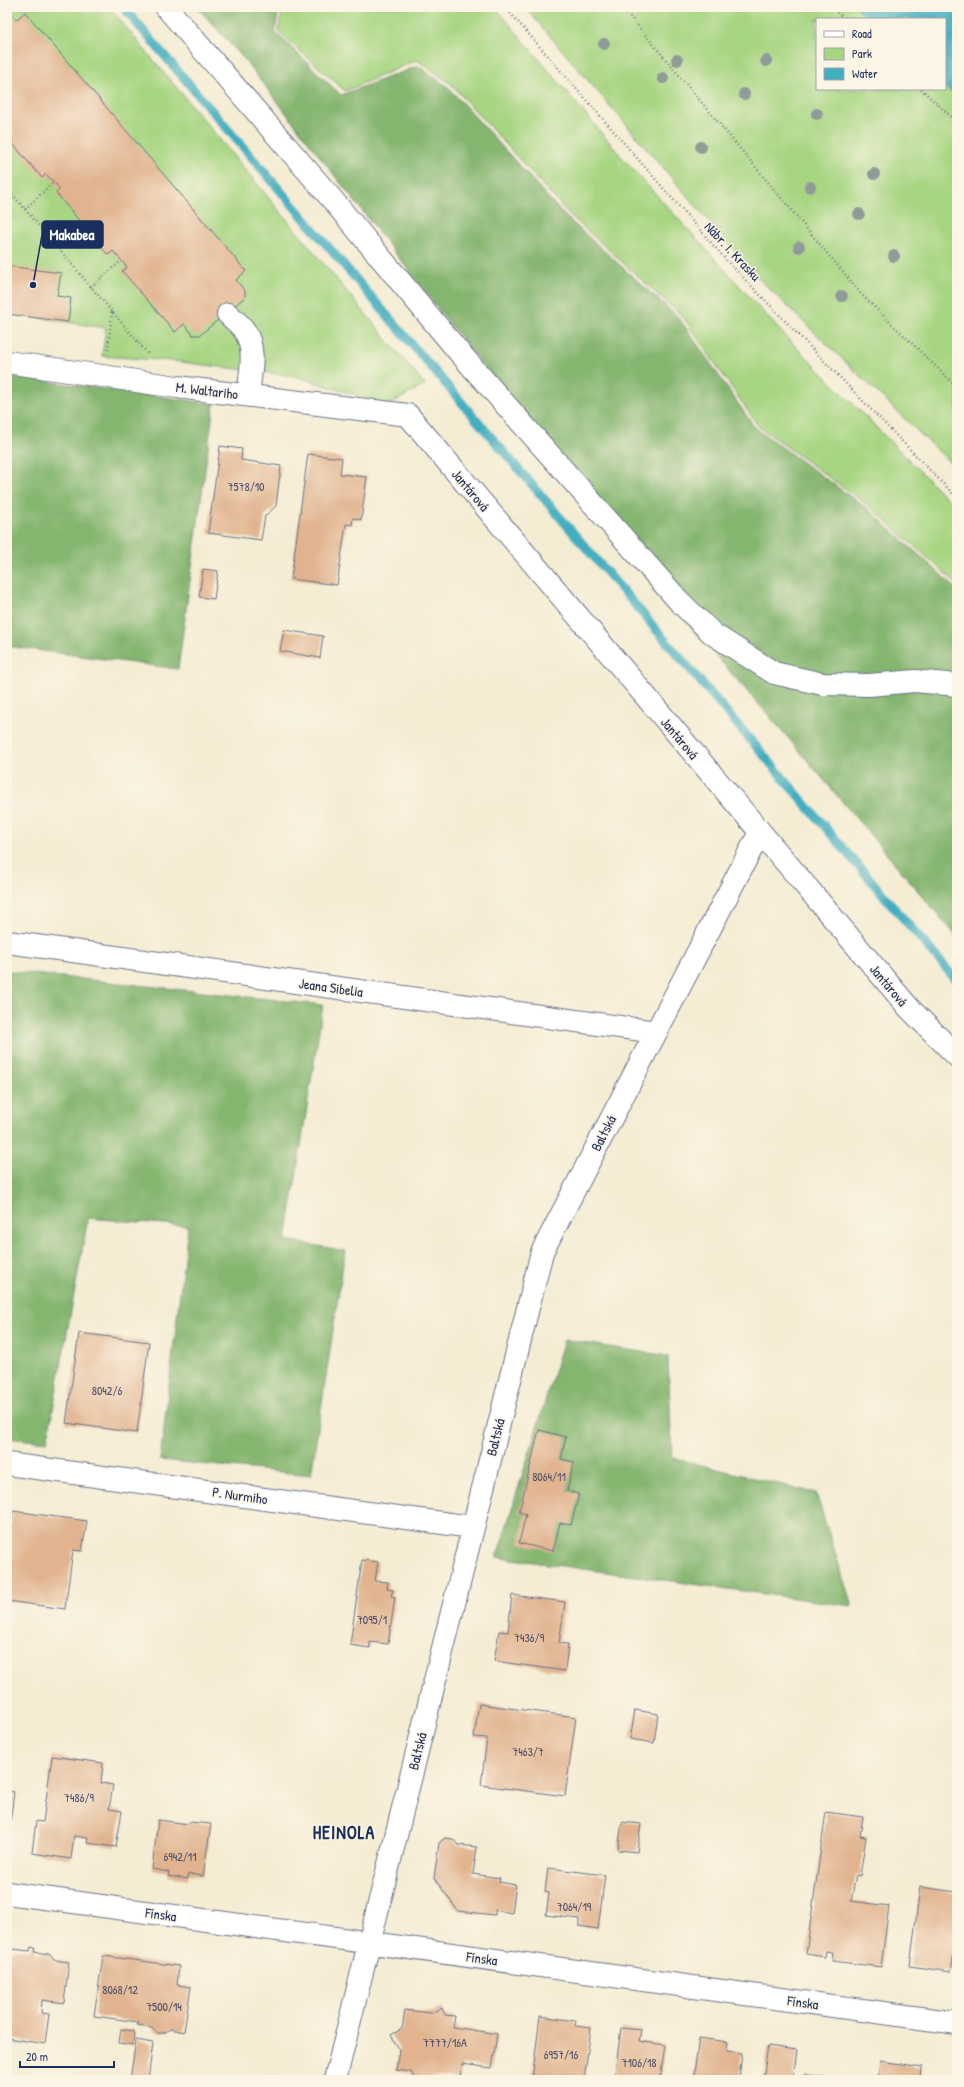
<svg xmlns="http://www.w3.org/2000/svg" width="964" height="2087" viewBox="0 0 964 2087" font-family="'Patrick Hand',sans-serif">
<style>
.green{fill:#a7d582;stroke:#618270}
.forest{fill:#85b670;stroke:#507267}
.water{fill:#42aec0;stroke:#2e6e8f}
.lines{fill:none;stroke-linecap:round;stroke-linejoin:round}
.stream{stroke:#42aec0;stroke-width:9}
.building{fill:#e1b48f}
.minor-casing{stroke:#677187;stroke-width:24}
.path{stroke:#677187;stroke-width:2.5;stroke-dasharray:1 3;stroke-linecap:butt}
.minor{stroke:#fff;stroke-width:22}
.tree{fill:#909b98}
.labels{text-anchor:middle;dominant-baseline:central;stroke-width:3;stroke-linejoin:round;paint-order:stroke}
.number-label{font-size:12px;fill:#4c506a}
.street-label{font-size:14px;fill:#1b2f5e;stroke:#fcf5e5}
.district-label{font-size:18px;font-weight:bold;letter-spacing:1px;fill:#1b2f5e;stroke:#fcf5e5}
.leader{fill:none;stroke:#1b2f5e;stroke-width:1.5}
.callout-dot{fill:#1b2f5e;stroke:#fcf5e5;stroke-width:1.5}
.callout{fill:#1b2f5e;stroke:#1b2f5e;stroke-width:1.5}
.callout-label{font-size:15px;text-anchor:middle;font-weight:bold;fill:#fff}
</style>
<rect width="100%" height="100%" fill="#fcf5e5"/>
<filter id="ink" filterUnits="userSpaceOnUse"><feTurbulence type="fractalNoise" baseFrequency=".025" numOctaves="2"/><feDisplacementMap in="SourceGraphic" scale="8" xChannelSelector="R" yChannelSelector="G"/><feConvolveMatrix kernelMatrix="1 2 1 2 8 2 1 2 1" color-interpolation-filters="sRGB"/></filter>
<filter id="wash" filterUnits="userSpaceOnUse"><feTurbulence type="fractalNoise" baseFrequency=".012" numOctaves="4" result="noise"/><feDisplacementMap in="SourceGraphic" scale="16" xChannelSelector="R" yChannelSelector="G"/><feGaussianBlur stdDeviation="0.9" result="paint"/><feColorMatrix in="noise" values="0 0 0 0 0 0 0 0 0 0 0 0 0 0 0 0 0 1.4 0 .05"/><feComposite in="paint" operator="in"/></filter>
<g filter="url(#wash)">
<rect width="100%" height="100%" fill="#f4ecd3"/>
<path class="green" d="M7 7H109L425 385 388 405 295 376 172 361 102 356 106 328 7 313Z
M283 7H495L620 155 787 338 957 508V584L868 505 759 427 683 317 570 215 450 83 417 60 345 91 278 31Z
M525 7H856L868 19H817V89H945V87L957 97V469L757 277Z"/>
<path class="forest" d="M197 7H279L275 32 341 95 418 66 448 87 565 216 679 318 755 428 868 509 957 589V937L784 733 655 587 244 59Z
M7 376 214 404 178 669 7 646Z
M7 971 323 1005 286 1240 345 1251 311 1475 160 1460 188 1226 88 1218 47 1442 7 1438Z
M564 1340 668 1356 672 1458 816 1493 852 1606 497 1557Z"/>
<path class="water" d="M856 7H957V97L945 87V19H868Z"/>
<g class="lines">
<path class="stream" d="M123 7 957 981"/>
</g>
<g id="blocks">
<path class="building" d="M7 10 16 20 25 12 246 271 236 280 245 291V297L200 335H193L184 324 175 332 122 271 127 267 113 251 108 255 56 193 60 189 46 174 42 178 7 137Z
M7 266 61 273 57 296 71 298 68 322 7 314Z
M220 446 242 449 241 460 281 466 276 506 265 516 261 540 208 533Z
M308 454 342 458 340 474 367 477 361 520 353 518 352 525 346 524 337 585 291 579Z
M203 569 218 571 214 599 199 597Z
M284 630 323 636 320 658 280 651Z
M79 1333 149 1342 137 1433 66 1423Z
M539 1430 566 1437 561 1459 574 1462 567 1491 579 1494 571 1525 560 1523 553 1551 519 1543 526 1514 519 1512Z
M13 1511 87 1521 82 1551 73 1550 65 1609 7 1601V1552Z
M362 1560 378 1562 375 1581 388 1582 387 1589 393 1590 391 1596 395 1597 388 1644 370 1642V1648L350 1645Z
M512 1595 565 1602 559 1643 568 1644 565 1671 494 1661 499 1631 508 1632Z
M479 1704 576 1717 565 1796 481 1785 487 1738 474 1737Z
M635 1710 658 1714 654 1743 630 1739Z
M52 1756 103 1763 101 1783 113 1785 109 1809 122 1811 116 1847 87 1843 88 1838 74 1836 71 1859 32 1853 36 1821 43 1822Z
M7 1791 14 1792 8 1839H7Z
M826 1812 863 1817 860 1836 866 1837 860 1876 856 1875 851 1901 889 1906 881 1967 832 1961 833 1952 826 1951 825 1957 806 1954Z
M158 1820 189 1824V1822L211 1824 203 1876 188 1874V1879L168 1876 169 1872 152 1869Z
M622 1822 641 1824 637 1852 618 1850Z
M445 1838 453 1839 458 1845 477 1847 473 1874 500 1878 499 1882 516 1885 512 1913 495 1910V1915L458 1911 434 1878 439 1843Z
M548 1868 605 1875 598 1929 579 1926V1919L546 1915 549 1893 545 1892Z
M920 1887 957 1892V1943H955L951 1972 910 1966Z
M31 1947 35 1948 34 1952 49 1954 54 1960 69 1962 64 2003 42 2000 41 2013 49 2014 45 2044 7 2038V1953L13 1949 30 1951Z
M103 1956 179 1966 177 1985 191 1987 184 2032 170 2029 164 2033H157L152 2027 137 2025 138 2022 94 2016Z
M442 2008 445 2015 455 2016 453 2027 497 2034 492 2068 462 2064 460 2079 436 2076 428 2080H415L411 2072 396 2070 399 2049 391 2035 402 2029 405 2010 432 2013Z
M540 2016 576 2021 575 2026 591 2028 584 2080H532Z
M621 2028 641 2030 639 2041 665 2045 660 2080H614Z
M121 2029 134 2031 133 2045 119 2043Z
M699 2038 728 2042 727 2051 742 2053 739 2080H693Z
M136 2040 153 2043 148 2080H130Z
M768 2046 797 2050 793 2080H763Z
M880 2061 922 2067 921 2080H878Z
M805 2075 826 2077V2080H801Z"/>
</g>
</g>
<g filter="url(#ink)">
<use href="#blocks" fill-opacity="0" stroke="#677187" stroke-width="1"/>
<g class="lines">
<g class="minor-casing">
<path id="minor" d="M166 7 331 198 459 352 679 601 713 634 774 673 823 684 869 685 915 681 957 685
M228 314C233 319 240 324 244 330 257 349 250 374 248 395
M7 362 177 387 408 415 909 1008 957 1056
M7 942 656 1032
M7 1464 472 1527
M7 1893 957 2023
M335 2080 542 1252 760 832"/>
</g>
<path class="path" d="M505 7 727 261 957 498
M622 7 863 296 957 387
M831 7 845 19
M921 89 957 122
M7 188 149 355
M25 209 54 182
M91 287 121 261
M108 349 112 312"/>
<use href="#minor" class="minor"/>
</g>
<g class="tree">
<circle cx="604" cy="44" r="6"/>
<circle cx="677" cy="60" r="6"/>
<circle cx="766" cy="61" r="6"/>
<circle cx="663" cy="78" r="6"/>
<circle cx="744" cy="94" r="6"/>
<circle cx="817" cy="114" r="6"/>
<circle cx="701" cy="147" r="6"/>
<circle cx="874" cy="174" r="6"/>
<circle cx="810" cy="187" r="6"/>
<circle cx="859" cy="214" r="6"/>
<circle cx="799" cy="247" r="6"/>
<circle cx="894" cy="256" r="6"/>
<circle cx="842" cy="296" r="6"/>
</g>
</g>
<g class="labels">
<g class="number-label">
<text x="246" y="486">7578/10</text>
<text x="107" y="1390">8042/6</text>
<text x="549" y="1476">8064/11</text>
<text x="372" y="1619">7095/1</text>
<text x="529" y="1637">7436/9</text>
<text x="528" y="1751">7463/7</text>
<text x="79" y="1797">7486/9</text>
<text x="180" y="1856">6942/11</text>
<text x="574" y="1906">7064/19</text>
<text x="120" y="1989">8068/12</text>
<text x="164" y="2006">7500/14</text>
<text x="445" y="2042">7777/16A</text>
<text x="561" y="2054">6957/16</text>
<text x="639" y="2062">7106/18</text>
</g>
<g class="street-label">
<text transform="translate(733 251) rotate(47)">Nábr. I. Krasku</text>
<text transform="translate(207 390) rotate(7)">M. Waltariho</text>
<text transform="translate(471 490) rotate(50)">Jantárová</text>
<text transform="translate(680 738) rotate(50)">Jantárová</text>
<text transform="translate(889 985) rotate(50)">Jantárová</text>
<text transform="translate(331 987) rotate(8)">Jeana Sibelia</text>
<text transform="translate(603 1133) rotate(-63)">Baltská</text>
<text transform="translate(495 1437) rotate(-76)">Baltská</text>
<text transform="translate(240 1495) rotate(8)">P. Nurmiho</text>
<text transform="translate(417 1751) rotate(-76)">Baltská</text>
<text transform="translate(161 1914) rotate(8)">Fínska</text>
<text transform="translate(482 1958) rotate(8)">Fínska</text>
<text transform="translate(803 2002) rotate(8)">Fínska</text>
</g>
<g class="district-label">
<text x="344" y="1832">HEINOLA</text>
</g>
</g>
<path class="leader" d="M33 285L42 235"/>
<circle class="callout-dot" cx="33" cy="285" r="4"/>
<rect class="callout" x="42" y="221" width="61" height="27" rx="4"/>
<g class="callout-label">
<text x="72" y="240">Makabea</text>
</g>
<rect width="964" height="2087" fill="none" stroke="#fcf5e5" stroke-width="24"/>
<rect x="816" y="18" width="130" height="72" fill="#fcf5e5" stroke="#a2a6af"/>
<rect x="824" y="31" width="20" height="6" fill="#ffffff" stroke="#a2a6af"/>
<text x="852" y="38" font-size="12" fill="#1b2f5e">Road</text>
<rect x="824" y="48" width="20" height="12" fill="#a7d582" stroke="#a2a6af"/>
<text x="852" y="58" font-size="12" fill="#1b2f5e">Park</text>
<rect x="824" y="68" width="20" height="12" fill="#42aec0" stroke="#a2a6af"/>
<text x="852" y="78" font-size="12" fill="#1b2f5e">Water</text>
<path d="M20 2061v6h94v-6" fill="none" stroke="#1b2f5e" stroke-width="2"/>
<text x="26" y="2061" font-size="12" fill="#1b2f5e" stroke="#fcf5e5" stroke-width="3" paint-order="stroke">20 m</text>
</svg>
